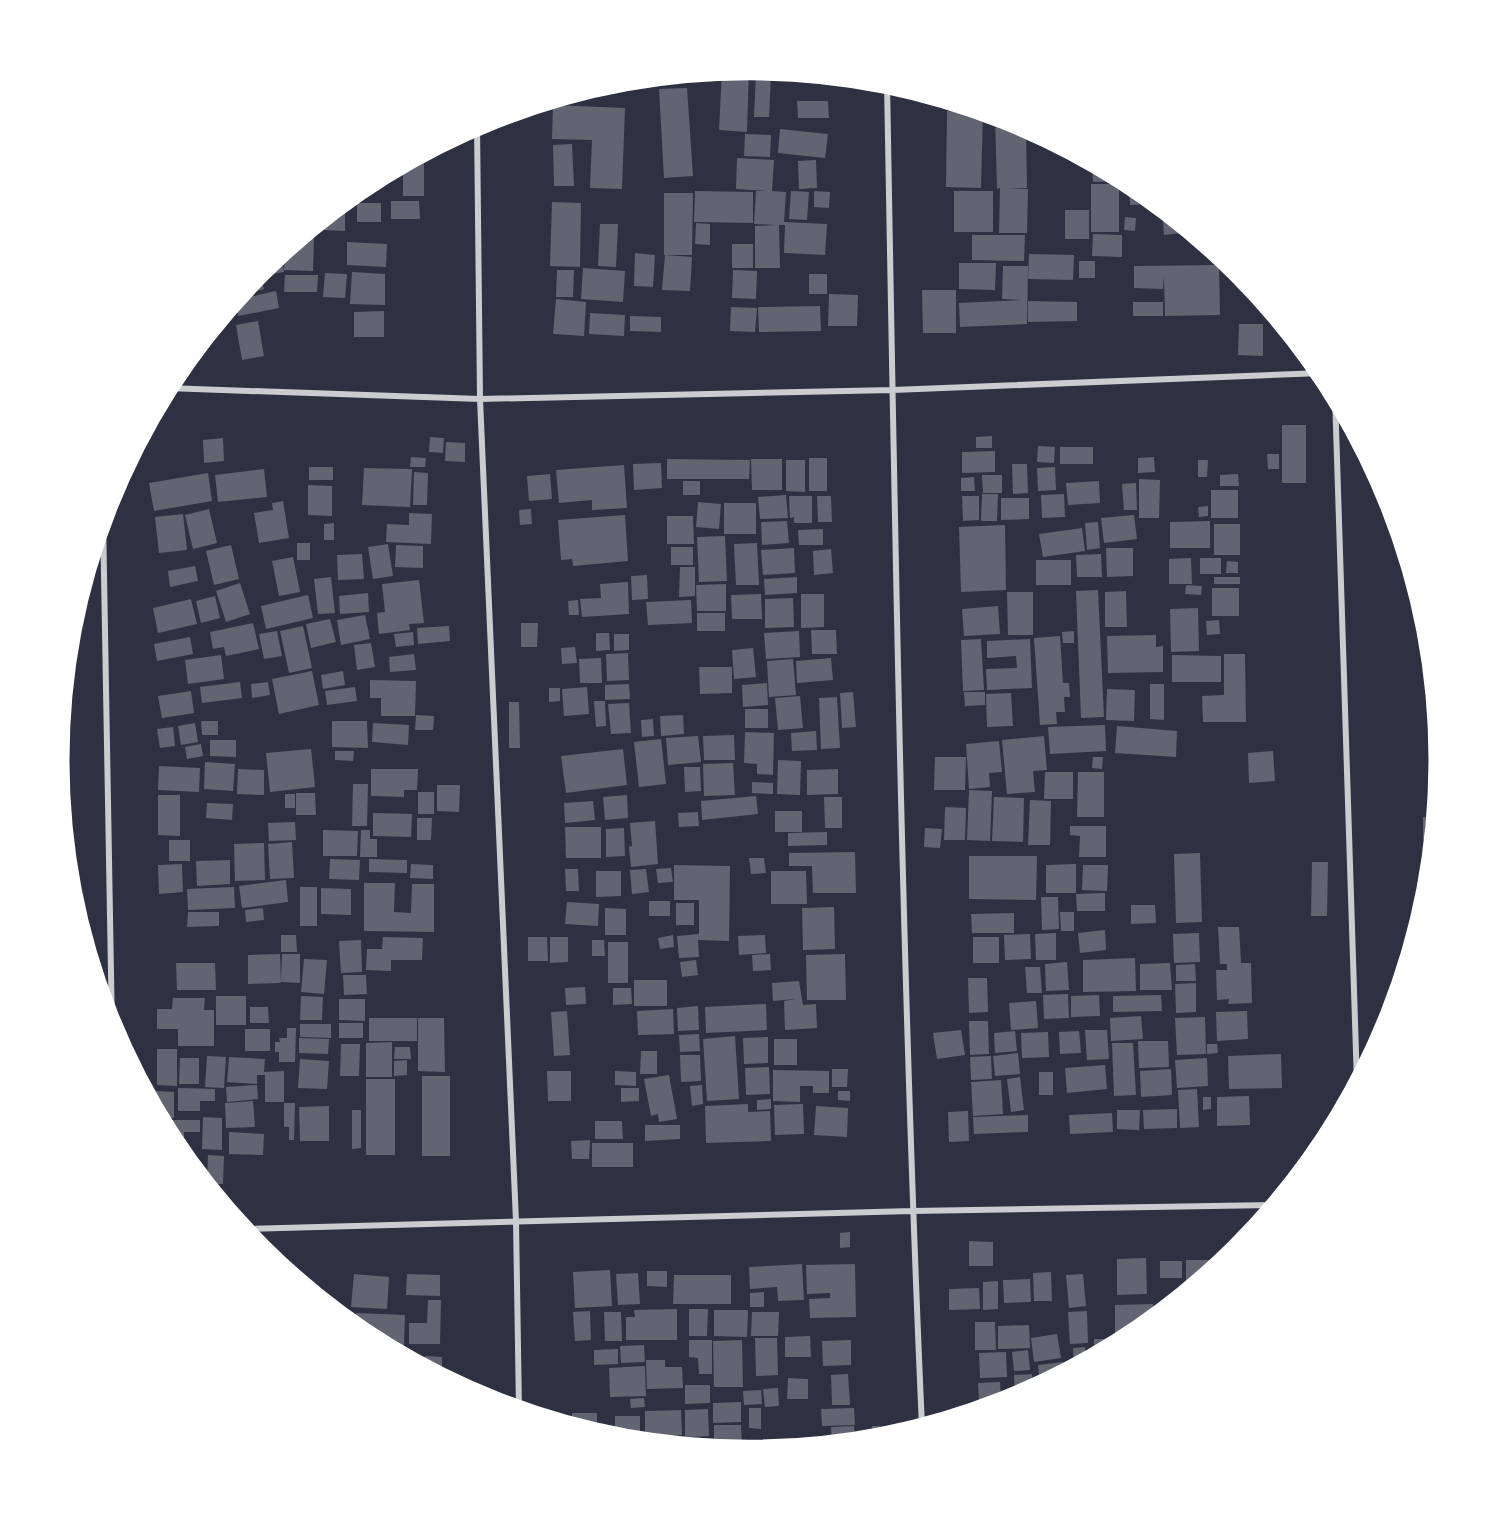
<svg xmlns="http://www.w3.org/2000/svg" width="1498" height="1520" viewBox="0 0 1498 1520" font-family="'Work Sans',sans-serif">
<style>
.building{fill:#626471}
.lines{fill:none;stroke-linecap:round;stroke-linejoin:round}
.minor{stroke:#caccd0;stroke-width:6}
.rim{fill:none;stroke:#fff;stroke-width:3}
</style>
<rect width="100%" height="100%" fill="#2d3142"/>
<path class="building" d="M749 68 747 132 719 130 722 71Z
M756 73 771 74 769 117H754Z
M687 88 693 176 664 178 659 89Z
M797 101H828L829 118H798Z
M553 105 625 108 622 189 590 188 592 140 552 139Z
M947 111 983 113 981 188 946 187Z
M995 117 1014 121 1026 127 1027 188 1007 189H1028L1027 233H999L1000 188 997 189Z
M780 129 828 134 825 158 778 153Z
M745 134 771 135 770 157 744 156Z
M572 144 574 186H554L553 145Z
M424 153V196H403V164Z
M737 158 774 160 772 191 786 192 784 222 827 224 825 255 784 253 785 225H779L780 268H755V226L777 225 754 224 756 191H767L736 189Z
M816 160 817 188 799 189 798 161Z
M1092 163 1127 181 1093 182Z
M1129 183 1134 185 1157 204 1130 205Z
M1091 184H1119V232H1091Z
M695 191 753 192V223L694 222Z
M791 191 809 192 807 220 789 219Z
M814 191 830 192 829 208 814 207Z
M954 191H993V232H954Z
M664 193H693L692 255H664Z
M391 201H419L420 219H391Z
M552 202 581 203 580 267 550 266Z
M342 203H345V231L321 230V220Z
M357 203H381V222H357Z
M1162 208 1182 224 1183 233 1164 235Z
M1065 210H1089V239H1065Z
M1125 217 1136 218 1135 231 1124 230Z
M696 223 710 224V245L695 244Z
M600 224H618L616 267 598 266Z
M313 227V236L303 235Z
M1093 234 1122 235V257L1092 256Z
M972 235H1025L1024 261 972 260Z
M300 238H314L313 271 284 270 285 250Z
M347 242 387 244 386 267 347 265Z
M732 244H753V268H732Z
M281 253 284 272 272 274 270 262Z
M635 253 655 255 653 287 634 286Z
M1029 254 1074 255 1073 280 1028 279Z
M665 255 692 257 690 291 662 290Z
M1079 261H1095V278H1079Z
M959 263H996L995 290 959 289Z
M1219 265 1220 315 1165 316 1164 276 1163 289 1134 288V266Z
M1003 266H1028L1027 324 960 327 959 303 1022 300 1002 299Z
M583 268 625 271 623 302 581 299Z
M557 270H574L573 297H556Z
M733 270 757 271 756 299 732 298Z
M259 272 264 289 241 295V294Z
M352 272 385 274V305L350 304Z
M325 273 347 274 345 298 323 297Z
M809 274H827V294H809Z
M285 275H318L317 292H284Z
M922 290H956V333H923Z
M276 291 279 308 238 316 236 300Z
M829 294 858 295 857 326H828Z
M556 299 586 302 584 336 553 334Z
M1028 301 1077 302V321L1028 322Z
M1133 302H1163V316H1133Z
M820 306 821 331 759 332 758 307Z
M731 307 757 308 755 332 730 331Z
M384 311V337H354V312Z
M590 313 625 315 624 336 589 334Z
M630 316 661 317V332L630 331Z
M258 321 264 356 242 360 236 325Z
M1239 324H1263V356L1238 355Z
M1282 425H1306V483H1282Z
M992 436V448H976V437Z
M430 437 444 438 443 453 429 452Z
M223 438 224 461 204 463 203 440Z
M446 442 465 443V462L445 461Z
M1038 446 1055 447 1054 463 1037 462Z
M1060 447H1093V464H1060Z
M995 451V472L962 473V452Z
M1267 454H1279V469H1268Z
M411 457 426 458 425 467H410Z
M1154 457 1155 472 1138 473V458Z
M809 458H827V491H809Z
M667 459 750 460 749 479H667Z
M751 459H782V490H752Z
M786 460H805V492L786 491Z
M1198 460H1208L1207 477H1198Z
M661 463 662 488 634 490 633 464Z
M1012 464H1027L1028 493 1013 494Z
M624 465 627 508 592 510V500L559 503 556 470Z
M309 467H333V480H309Z
M1055 467 1056 490 1038 491 1037 468Z
M364 468 412 469 410 507 362 505Z
M264 469 267 497 218 502 215 475Z
M414 472 428 473 427 505H413Z
M208 473 212 501 154 511 149 483Z
M550 474 552 499 529 501 527 476Z
M1238 474 1239 486H1220V475Z
M982 475H1002V493H983Z
M974 477 975 491H961V478Z
M1139 479 1160 480 1159 518H1139Z
M683 481H700V495H683Z
M1099 481 1100 503 1068 505 1066 483Z
M1136 483 1137 510H1124L1122 484Z
M308 485 332 486V516L308 515Z
M1211 490H1238V518H1211Z
M982 494H998L997 521H981Z
M1064 494 1065 517 1042 518 1041 495Z
M786 495 788 518 760 519 758 497Z
M789 496H812V523H794V517L790 518Z
M817 496H831L832 522H818Z
M962 496H979V520L963 521Z
M1001 498H1029V519L1001 520Z
M283 501 289 538 259 543 254 513 273 510 272 503Z
M698 502 721 504 719 529 696 527Z
M724 503H756V534H724Z
M1208 506V516L1199 517 1198 507Z
M209 509 217 543 193 549 185 515Z
M531 509 532 524 520 525 519 510Z
M409 513 432 514 431 544 386 542 387 524 409 525Z
M183 514 187 550 159 553 155 517Z
M625 515 628 561 573 566 572 559 561 560 558 520Z
M1134 515 1137 539 1104 543 1101 518Z
M667 516H693L694 544H667Z
M787 521 789 543 762 545 761 522Z
M1210 521V548H1170V522Z
M1098 522 1100 548 1087 550 1085 523Z
M334 523V540H324V524Z
M1214 524H1240V555H1214Z
M1005 525 1006 590 961 592 959 527Z
M1082 528 1085 551 1043 557 1039 534Z
M823 529V545H799L798 530Z
M725 536 727 581 699 582 697 537Z
M297 543H310V560H297Z
M757 543 759 585H736L734 544Z
M388 544 393 576 373 579 368 547Z
M231 545 239 579 214 585 206 551Z
M396 545 423 546V568L395 567Z
M671 547H693V565H671Z
M794 548 795 573 763 575 761 550Z
M1106 548H1133V576L1107 577Z
M831 549 833 573 814 575 813 551Z
M362 554 364 579 338 580 337 555Z
M1101 554 1102 577H1077L1076 555Z
M293 557 300 592 279 596 272 561Z
M1191 558 1192 584H1169V559Z
M1200 558H1221V574H1200Z
M1036 560H1071V585H1036Z
M1227 561 1238 562V573H1226Z
M195 566 198 581 170 587 168 571Z
M680 567H695V596L679 597Z
M647 575 648 599 632 600 631 576Z
M331 577 335 613 318 614 314 579Z
M797 577V593L765 595 764 579Z
M1214 577H1240V584H1214Z
M419 580 424 623 409 624 410 630 379 634 377 613 385 612 382 584Z
M628 582 629 614 582 617 580 599 601 598 600 584Z
M240 583 250 614 226 622 216 591Z
M726 584V611H697L696 585Z
M1186 585 1202 586 1201 595 1185 594Z
M1212 588H1239V616H1212Z
M1098 590 1104 717 1081 718 1076 591Z
M1126 591 1127 627H1105V592Z
M1007 592H1033V635H1008Z
M368 593 369 612 340 614 339 596Z
M761 594 762 619H732L731 595Z
M801 594H824V627L801 628Z
M308 595 313 618 266 629 261 606Z
M215 596 220 618 201 623 196 601Z
M793 598 794 627 765 628V599Z
M191 599 197 624 158 633 153 608Z
M578 600 579 615H569L568 601Z
M691 600 692 623 648 625 646 602Z
M998 606 1000 634 964 636 962 609Z
M1198 608 1199 651 1171 652 1170 609Z
M697 613H725V631H697Z
M365 615 370 639 341 645 337 620Z
M330 619 336 642 311 648 306 624Z
M1219 620 1220 634 1207 635 1206 621Z
M253 623 259 649 226 656 224 647 213 649 210 632Z
M521 623H538L537 647H521Z
M303 626 312 668 289 673 280 631Z
M449 626 450 641 418 644 417 628Z
M811 630H836L837 654H812Z
M277 631 282 656 264 659 259 634Z
M799 631 800 657 766 659 764 633Z
M1074 631V643H1063L1062 632Z
M413 632 414 645 396 647 394 634Z
M596 633H609L610 650 596 651Z
M614 634H629V650L614 651Z
M1156 635V647L1163 646V672L1108 673 1107 636Z
M1060 636 1063 683H1069L1070 697H1064L1065 712H1056L1057 724 1040 725 1034 638Z
M190 637 193 654 157 661 154 644Z
M981 639 984 690 963 691 961 640Z
M1030 639 1032 688 987 690 986 669 1017 668 1016 656 987 658V641Z
M371 643 375 667 357 670 354 645Z
M575 647 577 663 562 664 561 648Z
M753 648 756 677 734 679 732 650Z
M628 653 629 680 607 681 606 654Z
M414 654 416 670 390 672 389 657Z
M1224 654H1245L1246 722H1203L1202 696 1224 695Z
M221 655 224 679 188 684 185 660Z
M1172 655 1221 656V682H1172Z
M601 658 602 683H580L579 659Z
M831 658 833 680 797 683 796 661Z
M793 659 796 695 769 697 767 661Z
M699 667H732V693L700 694Z
M312 671 319 705 279 714 272 679Z
M343 671 345 685 323 689 321 675Z
M370 680 416 681 415 716H381V698H370Z
M240 682 242 698 202 703 200 687Z
M268 682 270 695 252 698 251 684Z
M767 683 768 705 743 707 742 685Z
M629 684 630 699 605 700V685Z
M1150 684H1164V720L1150 719Z
M355 687 357 701 327 705 325 691Z
M587 687 589 714 564 716 562 689Z
M549 688H560V701L549 702Z
M1107 689 1135 690 1134 721 1106 720Z
M191 691 194 713 162 718 158 696Z
M853 692 856 727 842 728 840 693Z
M964 692H985V705L965 706Z
M1011 693 1013 726 987 727 986 694Z
M800 696 803 728 778 730 775 698Z
M837 697 840 748 821 749 819 698Z
M594 701H605L606 726 596 727Z
M509 702H519L520 748H509Z
M629 703 631 733 611 734 608 704Z
M745 709H768V728H745Z
M416 715 434 716 433 730H415Z
M683 715 684 734 661 736 660 716Z
M653 719 654 736 642 737 641 720Z
M201 721H218V735H202Z
M332 721H367L368 748 332 747Z
M195 723 198 742 181 745 178 726Z
M373 723 409 725 408 745 372 742Z
M1105 725 1106 751 1050 754 1048 727Z
M1117 726 1177 731 1176 757 1115 753Z
M173 727 175 746 160 748 157 729Z
M816 731 817 750 792 751 791 733Z
M745 732 774 733 773 775 757 774V764L744 763Z
M734 735 735 760H704L703 736Z
M698 736 701 762 668 765 666 738Z
M1044 736 1047 770 1033 771 1035 792 1007 794 1002 740Z
M661 739 666 784 639 787 634 742Z
M210 740H236V757L210 756Z
M999 741 1002 772 989 773 990 787 969 789 966 744Z
M201 744 203 756 187 759 185 747Z
M311 749 315 787 270 792 266 753Z
M623 749 627 785 566 793 561 756Z
M335 751H354L353 761 335 760Z
M1273 751 1275 781 1249 783 1248 753Z
M935 757H966L965 790H934Z
M1093 757H1103L1102 769 1092 768Z
M778 760 801 761 800 795 777 794Z
M205 762 235 764 233 791 204 789Z
M733 763 735 795 704 796 703 764Z
M159 766 200 768 199 792 158 790Z
M684 767H700L701 791 685 792Z
M238 769 264 770V795L237 794Z
M371 769H418L417 790H404V797L371 796Z
M838 769V794L807 795V770Z
M1045 772H1073V799H1044Z
M1078 772H1104V817H1077Z
M752 782 773 783V794L752 793Z
M353 784H368L367 826H352Z
M437 785H460L459 812 437 811Z
M969 790 992 791 990 841 967 840Z
M418 792H434V814H418Z
M296 793H315L316 815H296Z
M285 794H295V808H285Z
M158 795H180V836L158 835Z
M627 795 628 818 605 820 603 797Z
M756 796 758 814 702 820 701 801Z
M824 797H842V828H825Z
M994 797 1024 798 1023 842 992 841Z
M1030 800 1051 801 1050 845H1028Z
M593 801 595 820 565 823 564 803Z
M207 803 233 804 232 820 206 818Z
M945 807 966 808 965 840H944Z
M775 811H802V832H775Z
M698 812 699 826 679 827 678 813Z
M373 813 412 814 411 837 373 836Z
M1423 817 1435 818 1433 839H1423Z
M417 818H432L431 840H417Z
M655 821 658 864 631 867 629 847 632 846 630 823Z
M295 822 296 840 269 841 268 823Z
M1070 826H1106V857H1079L1080 836 1070 835Z
M565 827H601V858H566Z
M624 828 625 856 606 857V829Z
M925 828 942 829 940 848 924 847Z
M323 830 358 831 357 856H323Z
M361 830H370V839H377V857H360Z
M827 832V845L788 846V833Z
M169 840H190V861H169Z
M292 842 294 878 270 879 268 844Z
M264 843 265 880 235 881 234 844Z
M855 852 856 893H813L812 866H789V853Z
M1200 853 1202 922 1176 923 1174 854Z
M969 856H1037L1036 900 969 899Z
M749 858H764L766 873 751 874Z
M330 859 360 860 359 880 329 879Z
M369 859 407 860V873L369 872Z
M230 860V884L197 886 196 861Z
M1312 862H1328L1327 916H1311Z
M182 864 183 892 159 894 158 865Z
M411 864 433 865V879L410 878Z
M1076 864V893H1046V865Z
M674 865 730 866 729 941 698 940 699 957 679 958 677 936 699 934V900H674Z
M1083 865H1108L1107 891 1082 890Z
M671 868 673 882 658 883 656 869Z
M565 869H578L579 891H566Z
M646 869 649 892 632 894 630 870Z
M596 871H621V896L596 897Z
M771 871H806L807 904H771Z
M286 880 288 902 242 908 239 886Z
M364 883H395L394 912 411 913 412 884H434V932L364 931Z
M234 887 235 908 188 910 187 889Z
M300 887H317V926H300Z
M321 888 351 889V915L321 914Z
M1105 893V911H1077L1076 894Z
M1041 897H1058L1059 929 1042 930Z
M649 901H670V916H649Z
M567 902 599 904 598 926 565 924Z
M676 903H694V925H676Z
M1131 905H1155L1156 923 1131 924Z
M834 907 835 949 803 950 802 908Z
M263 908 264 920 246 922 245 910Z
M605 908 626 909V935H605Z
M188 912H219V926L187 927Z
M1060 912H1074V931H1061Z
M1014 913V933H972L971 914Z
M1218 927H1239L1241 963H1251L1252 1003 1228 1004 1229 999 1217 1000 1216 970H1227V964H1220Z
M1105 930 1106 950 1080 953 1078 933Z
M1056 933V960H1036L1035 934Z
M1199 933 1200 962 1174 963 1173 934Z
M1030 934 1031 959 1005 960 1004 935Z
M281 935H296L297 952H281Z
M673 935 674 947 660 949 658 938Z
M765 935 766 953 739 955 738 936Z
M383 937 423 938 422 960H391V971L366 970 367 949H382Z
M528 937H547L548 961H528Z
M550 937H568V962L550 963Z
M973 937H999V963H973Z
M361 940 362 972 341 973 339 941Z
M592 940H604L605 956H592Z
M608 942H628V983H608Z
M280 954 281 983 248 984V955Z
M282 954H300V983L281 982Z
M770 954 771 970 753 971 752 955Z
M845 954 846 1000H807L806 955Z
M1135 958 1136 991 1083 992V960Z
M304 959 327 960 324 994 301 992Z
M696 960 698 975 682 977 680 962Z
M1067 962 1069 990 1046 991 1045 964Z
M176 963H215L216 990H177Z
M1170 963 1172 990H1140V964Z
M1195 964 1196 981H1176V965Z
M1025 967H1040L1042 993H1027Z
M343 975H366L367 994 344 995Z
M968 978H987L988 1012 969 1013Z
M634 980H667V1006H634Z
M799 981 803 1005 816 1004 817 1028 785 1030 784 1001 795 999 773 1001 772 983Z
M1196 983V1012L1176 1013 1175 984Z
M585 987 586 1004 566 1005 565 988Z
M613 988H631L632 1004 613 1005Z
M1068 994 1069 1018 1044 1019 1043 995Z
M1099 995 1100 1016 1071 1017V996Z
M1161 995 1162 1011 1113 1012V996Z
M216 996H246V1025H216Z
M301 996 323 997 322 1020H300Z
M173 998H205L204 1010H214V1046H178V1029H157V1009H172Z
M339 999H365V1021L339 1020Z
M1036 1001 1038 1028 1011 1030 1009 1003Z
M766 1004 767 1030 706 1033 705 1007Z
M698 1006 699 1030 678 1031 677 1008Z
M250 1007H268L269 1023H250Z
M673 1009 674 1034 638 1035 637 1011Z
M567 1011 570 1055 554 1056 551 1012Z
M1247 1011 1248 1039 1217 1041 1216 1012Z
M1141 1016 1143 1039 1111 1041 1110 1018Z
M1205 1017 1206 1054 1177 1055 1175 1018Z
M369 1018H417V1041H369Z
M418 1018H444L445 1072 418 1071Z
M969 1021H988L989 1054 970 1055Z
M339 1023H363V1038H339Z
M300 1024H331V1038L300 1037Z
M287 1028H296L295 1062H279V1052H275V1042H280L279 1038H287Z
M245 1029H270V1051H245Z
M961 1030 965 1055 937 1059 933 1033Z
M1085 1030H1107L1109 1059 1087 1060Z
M1015 1031 1017 1051 995 1053 994 1033Z
M1079 1031 1081 1053 1060 1054 1059 1032Z
M1048 1032 1049 1057 1022 1058 1021 1033Z
M699 1034 700 1051 680 1052 679 1035Z
M735 1036 739 1099 707 1101 703 1039Z
M768 1037V1063L744 1064 743 1038Z
M299 1038 329 1039 328 1054 299 1053Z
M774 1039H797V1065H774Z
M1138 1041H1168L1169 1067 1139 1068Z
M392 1042V1077H366V1043Z
M1112 1043H1133L1136 1095 1114 1096Z
M341 1044H360L359 1076H340Z
M1207 1044H1217L1218 1053 1207 1054Z
M395 1047H410L411 1059H394Z
M157 1049H177V1086L157 1085Z
M641 1051H657V1074H640Z
M1018 1053 1020 1074 995 1076 993 1056Z
M1281 1054 1282 1088 1229 1089 1228 1056Z
M680 1055H700L701 1081 681 1082Z
M207 1056 226 1057 224 1088 205 1087Z
M991 1056 992 1079 971 1080 970 1057Z
M229 1057 265 1059 264 1072 284 1071V1102H265V1075H257V1084L227 1082Z
M180 1058H199V1084H179Z
M1207 1058 1208 1086 1177 1088 1175 1060Z
M300 1059 329 1061 327 1089 298 1088Z
M407 1060V1075L394 1076V1061Z
M1105 1065 1107 1089 1067 1093 1065 1068Z
M769 1067 770 1094 746 1095 745 1068Z
M832 1069H848L847 1087H832Z
M1171 1069 1172 1095 1141 1097 1140 1071Z
M773 1070 829 1071V1093H813V1086H800V1102L773 1101Z
M547 1071H571V1101H548Z
M615 1071 636 1072V1086L615 1085Z
M1039 1072H1053V1095H1039Z
M669 1075 677 1119 659 1122 658 1114 651 1116 644 1079Z
M422 1076H450V1156H422Z
M1020 1077 1024 1110 1011 1112 1007 1079Z
M366 1079H395V1155H366Z
M1001 1080 1003 1114 973 1116 971 1082Z
M257 1085 258 1099 227 1102 226 1087Z
M702 1085 703 1104 692 1106 690 1086Z
M178 1088 215 1089V1101H200V1111H178Z
M621 1088H639V1101L621 1102Z
M1197 1089 1199 1127 1180 1128 1178 1090Z
M156 1091 174 1092V1118H160L156 1112Z
M838 1091H850V1101L838 1100Z
M1249 1096 1250 1125 1217 1126V1097Z
M1203 1097H1211V1109L1203 1110Z
M771 1099V1109L757 1110V1100Z
M253 1101 255 1127 226 1128 225 1103Z
M284 1103H295L294 1140H289V1127H284Z
M748 1104V1112L770 1111 771 1141 706 1143 705 1106Z
M803 1104 804 1134 775 1135 774 1105Z
M329 1106V1141H300L299 1107Z
M816 1106 848 1108 847 1137 814 1135Z
M1177 1109V1128L1144 1129 1143 1110Z
M352 1110H361V1148L352 1149Z
M1117 1110H1140L1139 1130 1117 1129Z
M968 1111 969 1141 949 1142 948 1112Z
M1112 1113 1113 1132 1070 1134 1069 1115Z
M1028 1115V1132L974 1134 973 1117Z
M203 1117 222 1118V1150L202 1149Z
M160 1120H200V1132H184V1157L173 1144Z
M595 1121H622L623 1139H595Z
M645 1125H680V1139L645 1141Z
M229 1132 264 1134 263 1155 229 1154Z
M590 1140 589 1159H572L571 1141Z
M592 1143H633V1167H592Z
M208 1155 224 1156 223 1184H217V1197L202 1179 207 1180Z
M850 1232V1247L840 1248V1233Z
M969 1241 993 1242V1266H969Z
M1146 1258 1147 1294 1117 1295V1259Z
M1186 1260H1226L1192 1287H1186Z
M1160 1261H1182V1278H1160Z
M802 1264 804 1300 778 1301 777 1287 750 1289 749 1267Z
M855 1264 856 1317 810 1318 809 1299 830 1298V1293L807 1294 806 1265Z
M610 1270 612 1306 575 1308 573 1272Z
M647 1271H667V1287L647 1286Z
M1051 1272 1052 1301H1034L1033 1273Z
M638 1273 640 1304 618 1305 616 1274Z
M354 1274 389 1277 387 1309 351 1307Z
M407 1274 440 1275V1296L406 1295Z
M1083 1274 1086 1306 1069 1308 1066 1275Z
M674 1275H731V1304H673Z
M1030 1279 1031 1302 1004 1303 1003 1280Z
M998 1281V1309L983 1310V1282Z
M979 1288 980 1309 949 1310V1289Z
M764 1292V1307H750V1293Z
M428 1300H441L440 1344H409V1323H427Z
M1153 1304 1154 1319 1133 1336H1115V1305Z
M1155 1306H1169L1155 1317Z
M677 1309V1340H626V1317H635L634 1310Z
M689 1309H708L707 1336H689Z
M714 1310H748L747 1337 714 1336Z
M590 1311 591 1340 575 1341 573 1312Z
M1087 1311 1088 1343 1070 1344 1068 1312Z
M604 1312H621L622 1341H605Z
M752 1312H779L778 1336H751Z
M356 1313 405 1315 404 1345H382L364 1335 356 1329Z
M338 1314H349V1323Z
M975 1322H995L996 1350H975Z
M1029 1325 1030 1348 998 1349V1326Z
M1057 1334 1061 1358 1034 1362 1031 1338Z
M810 1336 811 1357H785V1337Z
M755 1338H777L778 1375 756 1376Z
M1094 1339H1115V1345L1094 1357Z
M689 1340H712V1374H699L698 1358 689 1357Z
M742 1340 743 1387H714L713 1341Z
M851 1340V1365L823 1366 822 1341Z
M644 1345 645 1362 621 1363 620 1346Z
M1085 1347 1086 1361 1074 1366 1073 1348Z
M618 1349V1364L594 1365V1350Z
M1028 1350 1030 1370 1014 1371 1012 1352Z
M1006 1352 1007 1377 980 1378 979 1353Z
M425 1356 442 1357V1373H434L425 1367Z
M646 1360H665V1367H682L683 1388 647 1389Z
M1063 1362 1064 1372 1040 1385 1038 1365Z
M645 1366 646 1396 610 1397 609 1368Z
M848 1374 850 1405H832L831 1375Z
M1032 1374 1033 1389 1015 1399 1014 1375Z
M788 1378 808 1379V1399H787Z
M1000 1382 1001 1402H979L978 1383Z
M685 1385H710V1403L685 1404Z
M778 1388 779 1406 765 1407 763 1389Z
M761 1390 762 1404 744 1405 743 1391Z
M644 1398 645 1407 631 1408 630 1399Z
M741 1402V1422L713 1423V1403Z
M749 1408H761V1429L749 1428Z
M854 1408 855 1425 822 1426 821 1409Z
M708 1409 709 1436 685 1437V1410Z
M681 1410 682 1435 645 1436V1411Z
M572 1413H597V1434L572 1426Z
M615 1416H640V1441L615 1439Z
M714 1425H741L742 1447 714 1448Z
M854 1426 855 1442 832 1444 831 1427Z
M872 1426H884V1438L872 1439Z"/>
<g class="lines">
<path class="minor" d="M887 82C895 531 902 979 922 1427
M477 124 480 399 516 1221 519 1410
M167 388 480 399 893 390 1322 373
M1335 396 1357 1084
M103 517 112 1030
M243 1229 912 1211 1275 1205"/>
</g>
<path d="M0 0H1498V1520H0ZM68 760a681 681 0 1 1 1362 0a681 681 0 1 1-1362 0Z" fill="#fff" fill-rule="evenodd"/>
<path class="rim" d="M68 760a681 681 0 1 1 1362 0a681 681 0 1 1-1362 0Z"/>
</svg>
